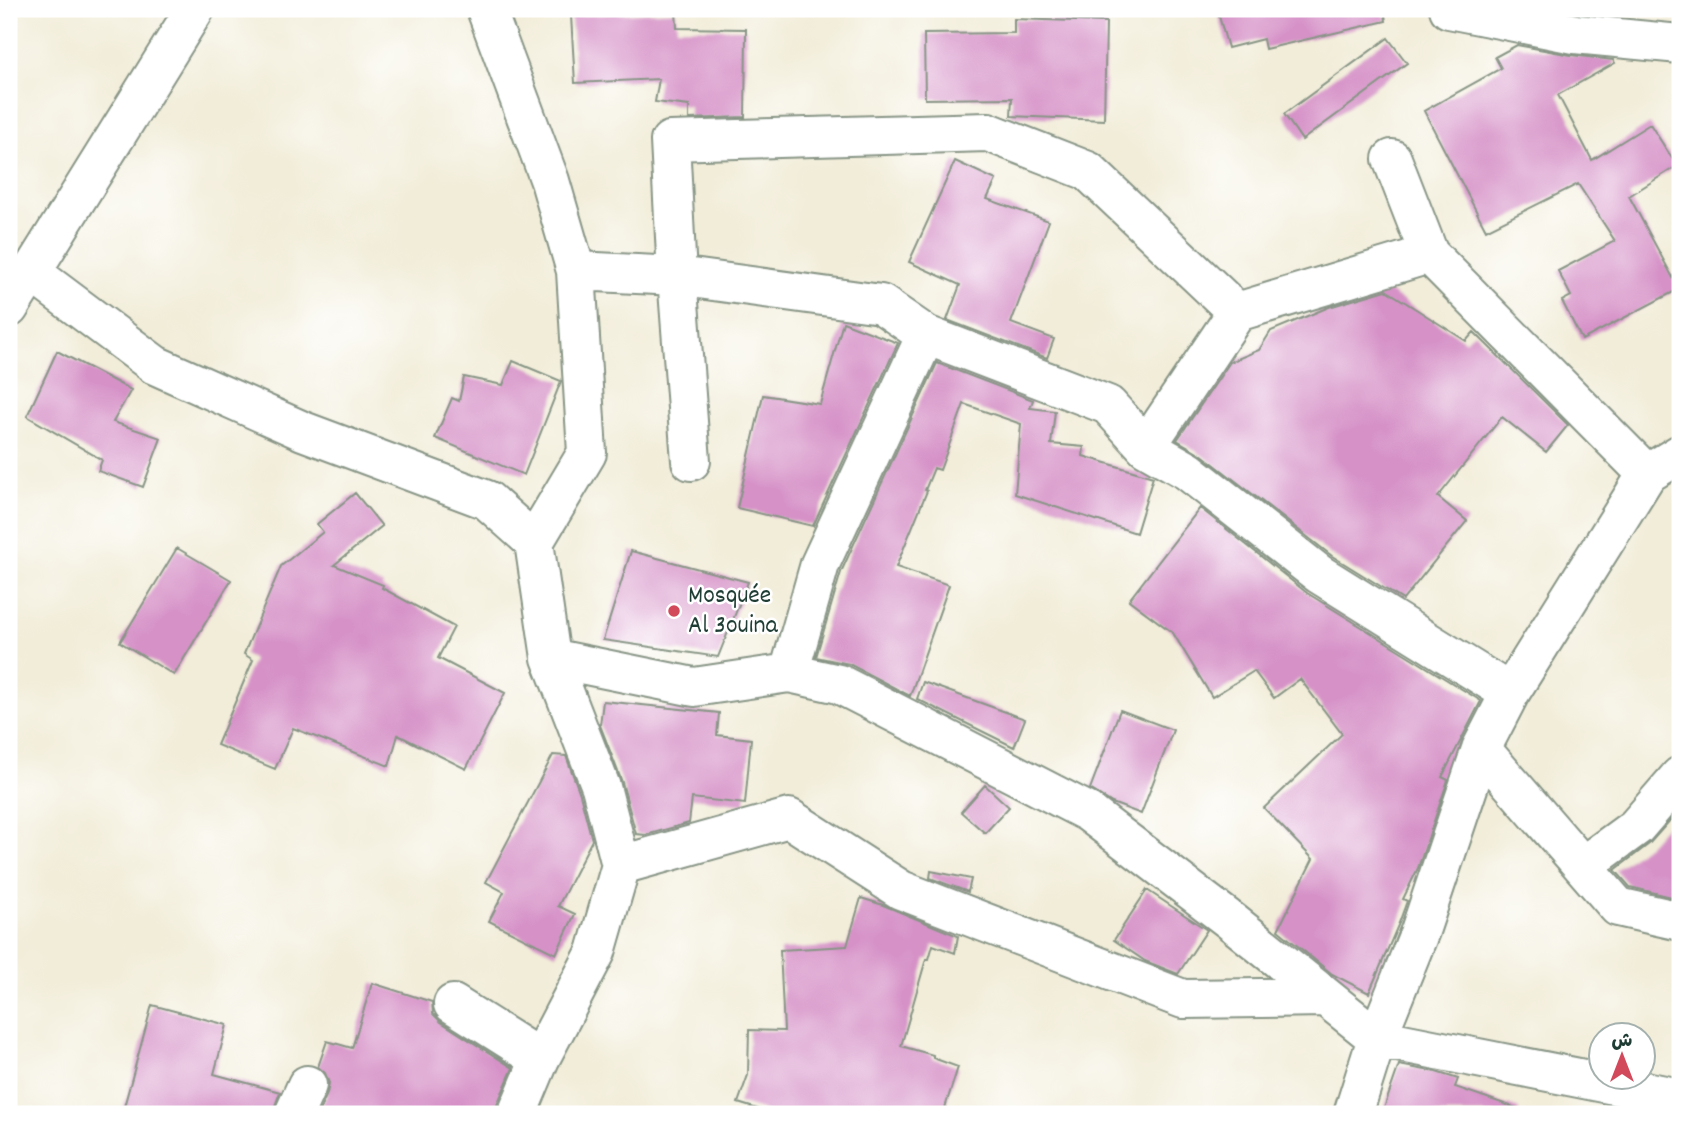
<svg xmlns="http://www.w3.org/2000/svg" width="1689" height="1123" viewBox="0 0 1689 1123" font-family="Dekko,'Playpen Sans Arabic',sans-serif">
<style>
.building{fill:#d692c7}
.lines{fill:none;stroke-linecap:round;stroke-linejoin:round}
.minor-casing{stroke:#889586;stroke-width:42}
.major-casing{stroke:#889586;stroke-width:42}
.minor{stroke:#fff;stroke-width:38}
.major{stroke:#fff;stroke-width:38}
.poi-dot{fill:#d1495b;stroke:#fff;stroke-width:2.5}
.labels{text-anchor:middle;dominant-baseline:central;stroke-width:5;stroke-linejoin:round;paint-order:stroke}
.poi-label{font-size:26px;fill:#1f3d34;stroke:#fff;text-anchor:start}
</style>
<rect width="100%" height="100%" fill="#fff"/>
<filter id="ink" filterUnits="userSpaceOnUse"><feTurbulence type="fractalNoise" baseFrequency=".0143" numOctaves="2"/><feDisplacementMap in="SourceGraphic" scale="14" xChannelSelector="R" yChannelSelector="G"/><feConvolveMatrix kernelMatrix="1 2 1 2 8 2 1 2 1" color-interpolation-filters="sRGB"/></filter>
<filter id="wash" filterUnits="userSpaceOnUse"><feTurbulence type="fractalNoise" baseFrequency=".00686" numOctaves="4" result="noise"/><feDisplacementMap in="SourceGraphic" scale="28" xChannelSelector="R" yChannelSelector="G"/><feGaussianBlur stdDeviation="1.57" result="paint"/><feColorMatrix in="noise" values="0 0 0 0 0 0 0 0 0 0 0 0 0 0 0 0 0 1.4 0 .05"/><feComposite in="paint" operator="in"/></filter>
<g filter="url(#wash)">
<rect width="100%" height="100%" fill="#f2edd9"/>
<g id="blocks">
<path class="building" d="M1217 9H1384L1386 21 1265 49 1263 39 1228 48Z
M676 11 677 28 746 29 745 117 689 119V106L655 102 659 79 575 83 571 16Z
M1014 19 1106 22 1104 120 1011 116 1012 98 925 99 924 34 1014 33Z
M1388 38 1407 63 1302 140 1284 114Z
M1517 45 1571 55 1613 60 1615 63 1558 95 1592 160 1650 124 1677 166 1629 196 1679 289 1582 340 1562 301 1571 296 1558 271 1615 241 1578 184 1486 230 1424 111 1501 68 1495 57Z
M955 161 996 180 987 199 1049 221 1011 323 1054 339 1047 358 947 320 960 285 909 262Z
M1386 290 1466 341 1474 332 1568 425 1546 452 1502 417 1438 497 1467 521 1403 600 1332 556 1201 454 1177 440 1230 362 1259 350 1271 331 1329 307Z
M843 322 898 343 813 526 737 508 763 395 820 404Z
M57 351 131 390 113 422 161 438 143 487 98 471 102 460 27 416Z
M513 361 561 381 524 475 435 438 452 398 459 401 464 377 503 385Z
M937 363 1033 400 1030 408 1055 411 1051 444 1084 447 1083 456 1153 477 1136 533 1015 494 1021 424 964 404 940 470 934 468 925 490 927 491 896 567 949 585 910 696 849 664 816 657 841 572Z
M355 493 382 526 334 565 383 585 382 588 454 627 438 658 505 693 466 769 398 735 389 766 293 728 275 769 217 745 253 660 244 654 281 566 323 532 317 524Z
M1200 508 1307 593 1481 701 1442 777 1448 780 1418 868 1403 899 1407 901 1399 923 1369 993 1332 974 1278 930 1313 859 1264 808 1342 734 1300 679 1274 698 1254 671 1212 697 1173 633 1129 600Z
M177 548 231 580 174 675 120 642Z
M631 551 748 582 718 657 603 640Z
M923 682 1025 719 1014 747 917 699Z
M603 701 719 713 717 735 751 739 745 804 692 798 689 823 646 835 636 834 622 782 600 725Z
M1120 710 1173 730 1141 814 1112 803 1090 789Z
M553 755 566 756 580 794 592 840 558 906 575 914 556 954 489 921 504 892 486 882Z
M985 785 1009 807 985 833 961 812Z
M1680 809V899L1630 887 1615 870 1649 844Z
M931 871 971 879 968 892 930 878Z
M1147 890 1207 930 1178 974 1145 961 1114 940Z
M861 898 883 905 958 936 955 953 933 945 929 959H926L901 1046 933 1055V1058L958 1067 943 1114H774L738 1103 748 1075 749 1030 784 1031 780 950 847 946Z
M372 983 432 1002 433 1014 441 1022 513 1068 493 1114H318L327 1094 329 1083 325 1073 318 1067 327 1041 352 1048Z
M152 1005 227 1025 214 1074 280 1092 272 1114H122Z
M1399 1065 1436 1072 1458 1079 1455 1087 1519 1109 1518 1114H1382Z"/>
</g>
</g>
<g filter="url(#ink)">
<use href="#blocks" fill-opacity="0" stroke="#889586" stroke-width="2"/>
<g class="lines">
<g class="minor-casing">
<path id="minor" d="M486 9 550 181 576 271 587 453 534 542
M1449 9 1575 34 1680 44
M1392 159 1429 254
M576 271 677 276 881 304 926 335 1108 405 1146 447 1188 471 1319 574 1510 693
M31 272 155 365 303 431 487 500 534 542 551 658 601 787 621 865 596 952 540 1059 517 1114
M1146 447 1237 312 1429 254 1647 474
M691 461 677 276 670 141 988 132 1088 171 1237 312
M551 658 694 687 789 673 839 684 1088 812 1231 921 1377 1038 1680 1098
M789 673 820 564 926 335
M1481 749 1618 907 1680 921
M621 865 789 818 901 890 1183 999 1325 997
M1584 865 1636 827 1680 776
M453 1004 540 1059
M294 1114 307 1085
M1353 1114 1377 1038 1420 931 1481 749 1510 693 1647 474 1680 454"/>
</g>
<g class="major-casing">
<path id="major" d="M9 308 195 9"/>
</g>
<use href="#minor" class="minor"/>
<use href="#major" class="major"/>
</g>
</g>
<circle class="poi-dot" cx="674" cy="611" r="7"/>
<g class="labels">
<g class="poi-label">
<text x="688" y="596">Mosquée<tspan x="688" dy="30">Al 3ouina</tspan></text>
</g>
</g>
<rect width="1689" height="1123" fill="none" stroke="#fff" stroke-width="35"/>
<g transform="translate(1622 1056)"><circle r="33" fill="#ffffff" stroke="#a5b1ae" stroke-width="2"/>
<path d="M0-5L12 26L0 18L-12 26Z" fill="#d1495b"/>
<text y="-10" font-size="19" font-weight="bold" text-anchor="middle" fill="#1f3d34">ش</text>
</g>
</svg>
